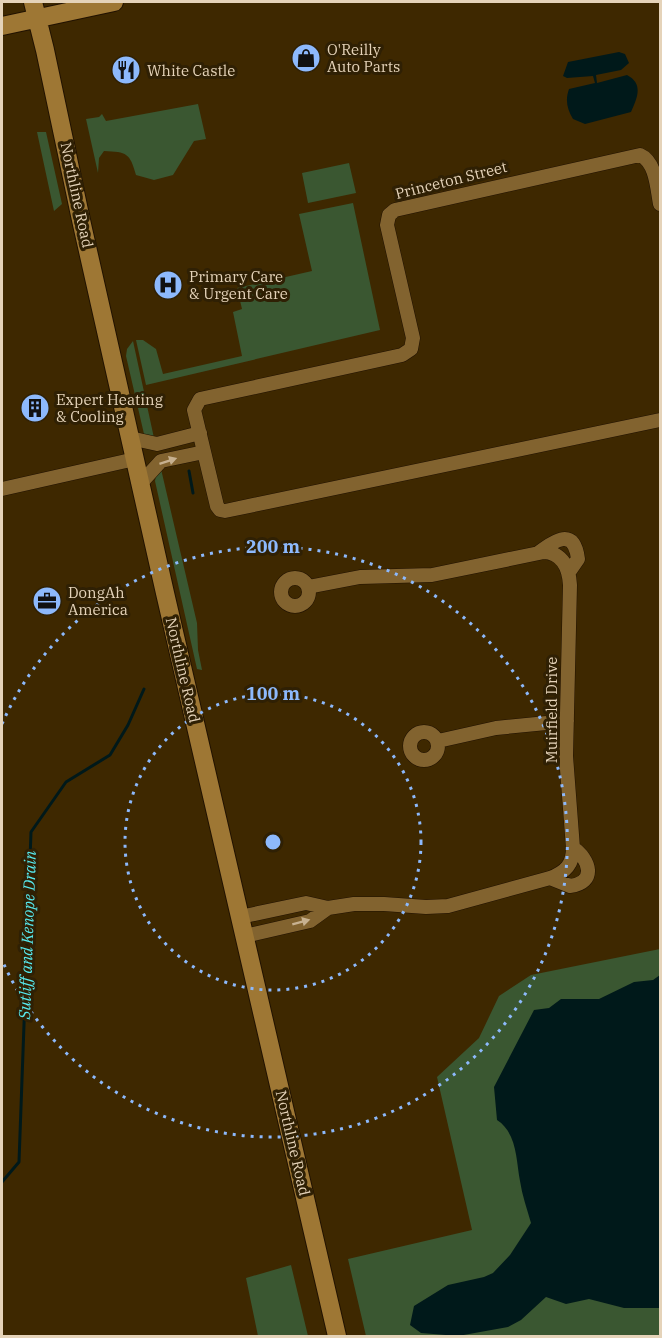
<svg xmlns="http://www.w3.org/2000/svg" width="662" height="1338" viewBox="0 0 662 1338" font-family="'IBM Plex Serif',serif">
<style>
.green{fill:#3a5731}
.water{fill:#00191a}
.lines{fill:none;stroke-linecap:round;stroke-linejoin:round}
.stream{stroke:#00191a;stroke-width:3}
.minor-casing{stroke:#211200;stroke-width:15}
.major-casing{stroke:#211200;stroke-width:20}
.minor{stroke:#82632f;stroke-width:14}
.major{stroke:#9e7734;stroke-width:18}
.oneway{fill:#c7b190}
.ring{fill:none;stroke:#8db9fc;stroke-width:3;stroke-dasharray:3 6}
.labels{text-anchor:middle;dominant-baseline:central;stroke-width:6;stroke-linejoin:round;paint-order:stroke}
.poi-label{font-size:15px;fill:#e5d3b9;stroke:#2f2004;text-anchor:start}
.street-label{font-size:15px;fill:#e5d3b9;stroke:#2f2004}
.water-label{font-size:16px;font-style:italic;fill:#57eaef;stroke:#2f2004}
.centre{fill:#8db9fc;stroke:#2f2004;stroke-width:3}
.ring-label{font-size:18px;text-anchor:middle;font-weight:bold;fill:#8db9fc;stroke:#2f2004;stroke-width:6;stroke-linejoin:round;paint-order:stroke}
</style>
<rect width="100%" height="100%" fill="#3e2800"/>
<path class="green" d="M198 104 206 139 194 141 173 175 154 180 136 175C130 153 127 152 104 151L99 158 98 173 86 119 99 117 102 114 106 121Z
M37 132H46L62 204 54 211Z
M349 163 356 193 308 203 302 173Z
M353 203 380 330 146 385 136 340H143L156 349 163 374 242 356 233 312 242 309 237 288 312 271 299 214Z
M133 341 154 438 148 439 144 434 126 356 127 349Z
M161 469 197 623 198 650 202 670 197 669 155 481 157 471Z
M660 949V1336H366L348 1259 472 1230 437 1077 479 1038 499 996 531 975Z
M291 1265 308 1336H258L246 1278Z"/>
<path class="water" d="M619 52 625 54 629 63 621 70 596 75 597 83 627 75C644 84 637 98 631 112L585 124 573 119C567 109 565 100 569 89L595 83 593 76 567 78 563 76 568 62Z
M660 975V1306L659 1308H624L589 1299 566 1304 546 1297 521 1320 508 1327 458 1336 421 1333 410 1325 414 1306 448 1285 484 1277 493 1273 510 1255 531 1223C527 1209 522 1195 520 1181 516 1159 517 1133 497 1120L494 1087 534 1010 549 1008 561 999H599L634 982 653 980Z"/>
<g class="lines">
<path class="stream" d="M189 471 193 493
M2 1182 19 1162 31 832 66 782 110 755 128 725 144 689"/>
<g class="minor-casing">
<path id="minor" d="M660 204C657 188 656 162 640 155L395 210 389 215 387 225 413 338 411 349 402 355 200 399 194 410 217 506 220 510 225 511 660 420
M130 438 157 444 200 433
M141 483 161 461 204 452
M2 489 135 459
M538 553C555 540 574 527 578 559L569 572
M281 592a14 14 0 1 1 28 0a14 14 0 1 1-28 0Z
M308 587 360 577 432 575 544 552C563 553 569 568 570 585L566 756 573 848C573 864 566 872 550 878L448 906 426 907 384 904H354L328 908
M410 746a14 14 0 1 1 28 0a14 14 0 1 1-28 0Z
M438 741 496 728 567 721
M550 878 570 886C597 883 590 859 573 848
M240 917 306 903 328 908 310 921 245 936"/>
</g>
<g class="major-casing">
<path id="major" d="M33 2 45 50 81 220 165 593 337 1336
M2 26 114 2"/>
</g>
<use href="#minor" class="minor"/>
<use href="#major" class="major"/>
</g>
<defs><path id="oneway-solid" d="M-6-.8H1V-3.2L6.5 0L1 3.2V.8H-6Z" transform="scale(1.5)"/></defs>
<g class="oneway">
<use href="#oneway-solid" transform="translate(168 461) rotate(-18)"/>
<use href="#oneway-solid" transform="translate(301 922) rotate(-15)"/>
</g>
<g class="ring">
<circle cx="273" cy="842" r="148"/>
<path d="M2 724A295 295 0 1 1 2 960"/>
</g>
<defs>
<g id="shop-disc" transform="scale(1.5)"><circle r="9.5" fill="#8db9fc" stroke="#2f2004"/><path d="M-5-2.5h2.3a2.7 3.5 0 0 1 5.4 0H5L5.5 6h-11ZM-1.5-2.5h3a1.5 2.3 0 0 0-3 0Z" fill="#111"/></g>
<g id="restaurant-disc" transform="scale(1.5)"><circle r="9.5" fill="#8db9fc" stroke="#2f2004"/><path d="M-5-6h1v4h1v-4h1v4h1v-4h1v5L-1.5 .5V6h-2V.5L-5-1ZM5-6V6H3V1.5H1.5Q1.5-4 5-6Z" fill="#111"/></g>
<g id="hospital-disc" transform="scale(1.5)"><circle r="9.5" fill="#8db9fc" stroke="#2f2004"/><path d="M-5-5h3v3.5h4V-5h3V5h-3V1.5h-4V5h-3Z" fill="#111"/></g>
<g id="building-disc" transform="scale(1.5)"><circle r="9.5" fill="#8db9fc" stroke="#2f2004"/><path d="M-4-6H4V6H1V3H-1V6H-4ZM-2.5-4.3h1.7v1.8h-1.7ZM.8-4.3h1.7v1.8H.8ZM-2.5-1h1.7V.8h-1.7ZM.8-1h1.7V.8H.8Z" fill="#111"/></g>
<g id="office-disc" transform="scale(1.5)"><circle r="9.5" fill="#8db9fc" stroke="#2f2004"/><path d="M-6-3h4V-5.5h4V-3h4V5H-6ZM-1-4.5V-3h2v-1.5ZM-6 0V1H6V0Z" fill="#111"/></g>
</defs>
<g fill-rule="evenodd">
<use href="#shop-disc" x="306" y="58"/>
<use href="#restaurant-disc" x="126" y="70"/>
<use href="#hospital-disc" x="168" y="285"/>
<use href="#building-disc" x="35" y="408"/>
<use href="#office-disc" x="47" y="601"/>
</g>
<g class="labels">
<g class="poi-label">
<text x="327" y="49">O'Reilly<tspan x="327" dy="17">Auto Parts</tspan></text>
<text x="147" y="70">White Castle</text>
<text x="189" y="276">Primary Care<tspan x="189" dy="17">&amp; Urgent Care</tspan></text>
<text x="56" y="399">Expert Heating<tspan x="56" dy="17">&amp; Cooling</tspan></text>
<text x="68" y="592">DongAh<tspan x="68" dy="17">America</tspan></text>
</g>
<g class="street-label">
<text transform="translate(451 180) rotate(-14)">Princeton Street</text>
<text transform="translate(77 195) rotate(78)">Northline Road</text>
<text transform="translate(183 670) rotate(77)">Northline Road</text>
<text transform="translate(551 710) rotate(-90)">Muirfield Drive</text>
<text transform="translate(293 1143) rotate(77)">Northline Road</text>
</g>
<g class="water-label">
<text transform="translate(27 935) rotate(-88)">Sutliff and Kenope Drain</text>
</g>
</g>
<circle cx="273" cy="842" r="9" class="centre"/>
<g class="ring-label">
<text x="273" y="553">200 m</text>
<text x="273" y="700">100 m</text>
</g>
<rect width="662" height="1338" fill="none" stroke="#e5d3b9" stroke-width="6"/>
</svg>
